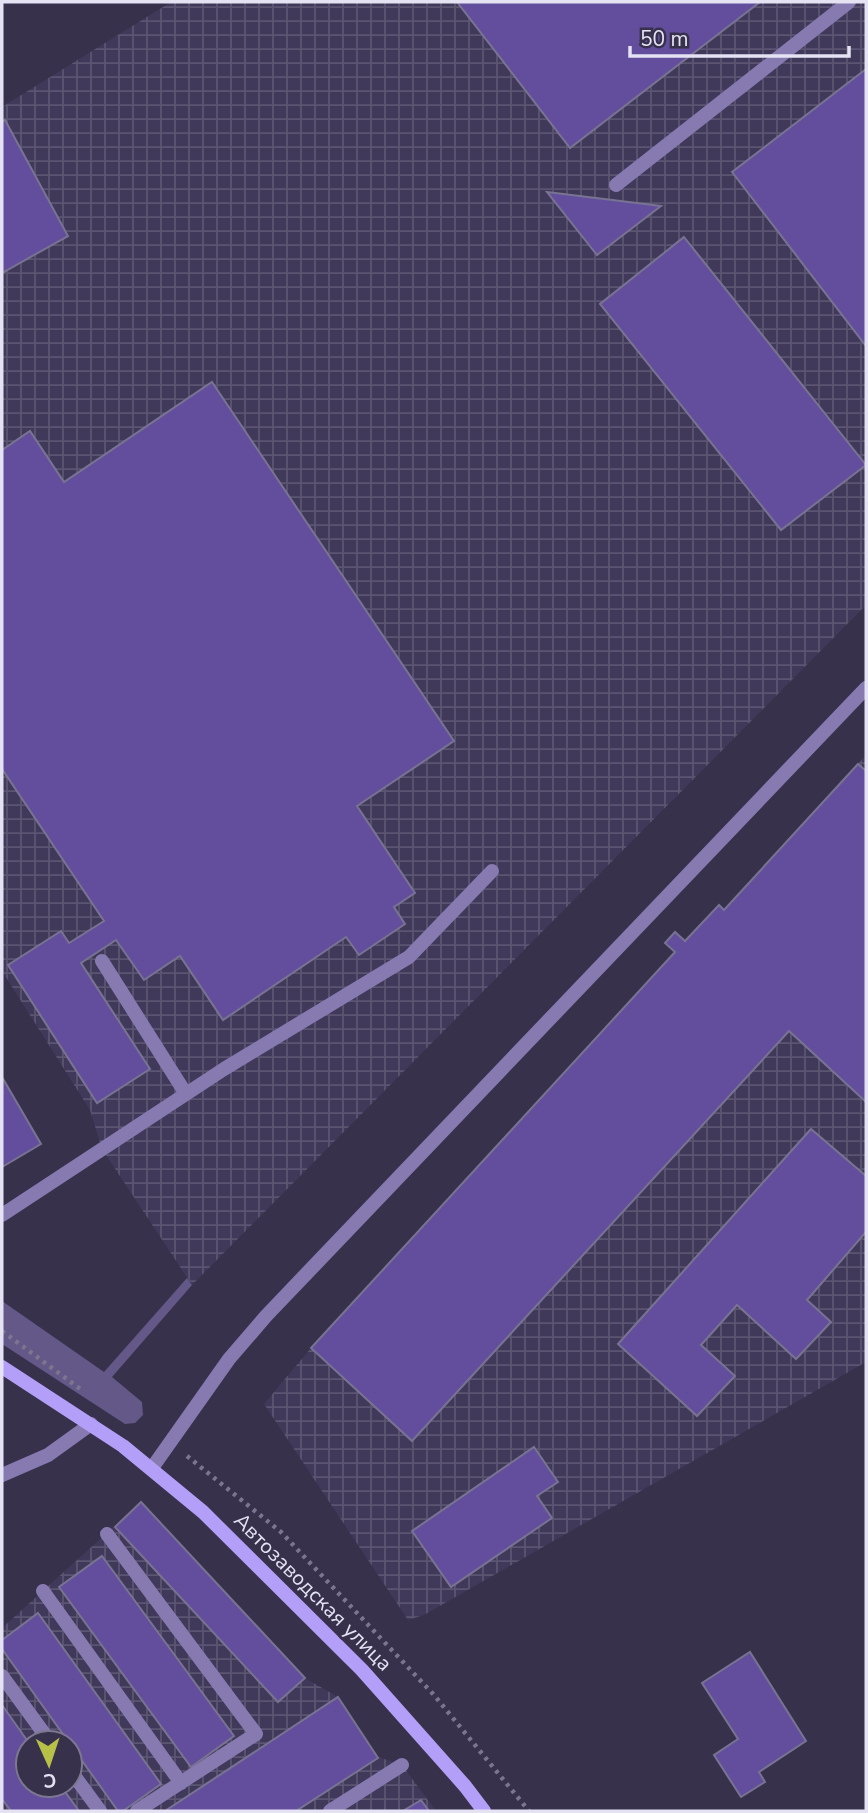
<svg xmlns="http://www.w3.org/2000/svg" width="868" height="1813" viewBox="0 0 868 1813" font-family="'Nunito Sans',sans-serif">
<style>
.industrial{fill:url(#industrial-grid);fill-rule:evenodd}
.grass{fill:#635888}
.building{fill:#634e9d;stroke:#797392;stroke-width:2}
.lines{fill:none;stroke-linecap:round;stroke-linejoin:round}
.path{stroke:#7b768d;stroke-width:4.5;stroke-dasharray:3.5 5;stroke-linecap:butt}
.lane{stroke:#867ab1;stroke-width:14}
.street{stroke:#867ab1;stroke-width:14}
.secondary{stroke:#b39ff7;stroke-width:14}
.labels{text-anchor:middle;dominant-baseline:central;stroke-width:6;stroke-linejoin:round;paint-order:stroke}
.street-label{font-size:21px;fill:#e5e2f4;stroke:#37314c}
</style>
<defs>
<pattern id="industrial-grid" width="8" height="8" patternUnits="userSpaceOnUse" patternTransform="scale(1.75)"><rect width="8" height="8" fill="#40395a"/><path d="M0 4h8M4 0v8" fill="none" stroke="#5b5572"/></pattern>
</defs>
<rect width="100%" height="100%" fill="#37314c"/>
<path class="industrial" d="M171 2H866V605L192 1285 102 1149 90 1110 2 971V107Z
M866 755V1362L424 1615 408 1620 264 1404 311 1348 675 952 665 943 675 932 685 941 719 905 725 909Z
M141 1502 305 1678 338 1697 378 1757 402 1765 436 1811H2V1628ZM28 1743H70V1785H28Z"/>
<path class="grass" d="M187 1278 192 1285 112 1377 142 1402 143 1415 135 1423 125 1424 2 1344V1301L104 1372Z"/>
<path class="building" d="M457 2H760L570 148Z
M866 69V346L732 172Z
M5 120 68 236 2 273V122Z
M547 192 661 206 597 255Z
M684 237 866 465 781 530 600 304Z
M212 382 454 741 357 806 415 893 394 907 405 924 359 955 346 937 223 1020 180 956 144 980 116 940 81 963 150 1069 97 1103 8 965 61 931 69 943 104 921 2 769V450L30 431 64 482Z
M858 764 866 771V1102L789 1031 412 1441 311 1348 675 952 665 943 675 932 685 941 719 905 724 910Z
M2 1077 41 1144 2 1167Z
M811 1129 866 1176V1232L807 1300 831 1322 796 1359 737 1305 701 1345 735 1376 697 1416 618 1344Z
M534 1447 558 1482 537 1496 552 1518 451 1587 412 1531Z
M141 1502 305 1678 278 1702 115 1527Z
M102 1556 234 1736 191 1767 59 1587Z
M38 1613 161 1784 123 1811H118L2 1649V1640Z
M750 1652 806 1741 759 1772 765 1782 741 1797 714 1755 738 1739 702 1683Z
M338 1697 378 1758 296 1811H165Z
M2 1705 29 1743 28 1785H60L79 1811H11L2 1799Z
M421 1800 429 1811H403Z"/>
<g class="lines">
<path class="path" d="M2 1331 83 1391
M187 1456 281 1532 434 1695 529 1811"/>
<path class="lane" d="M616 185 849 2
M102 961 186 1094
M2 1215 224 1069 409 957 492 871
M152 1468 229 1359 266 1316 866 688
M107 1534 256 1734 137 1811
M43 1591 181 1783
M2 1676 51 1743
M70 1770 100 1811
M330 1811 402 1765"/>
<path class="street" d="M2 1475 48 1455 91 1424"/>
<path class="secondary" d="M2 1367 123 1446 203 1512 362 1670 465 1786 484 1811"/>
</g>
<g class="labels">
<g class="street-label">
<text transform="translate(313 1592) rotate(45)">Автозаводская улица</text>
</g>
</g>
<rect width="868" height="1813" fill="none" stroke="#e5e2f4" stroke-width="7"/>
<g transform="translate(49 1764) rotate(177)"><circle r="33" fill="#37314c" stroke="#7d788f" stroke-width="2"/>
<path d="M0-5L12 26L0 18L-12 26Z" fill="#b7c148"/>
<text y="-10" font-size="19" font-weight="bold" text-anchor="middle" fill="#e5e2f4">С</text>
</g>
<path d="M630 46v10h219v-10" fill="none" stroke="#e5e2f4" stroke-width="3.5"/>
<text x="640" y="46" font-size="21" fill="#e5e2f4" stroke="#37314c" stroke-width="5" paint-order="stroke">50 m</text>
</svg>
